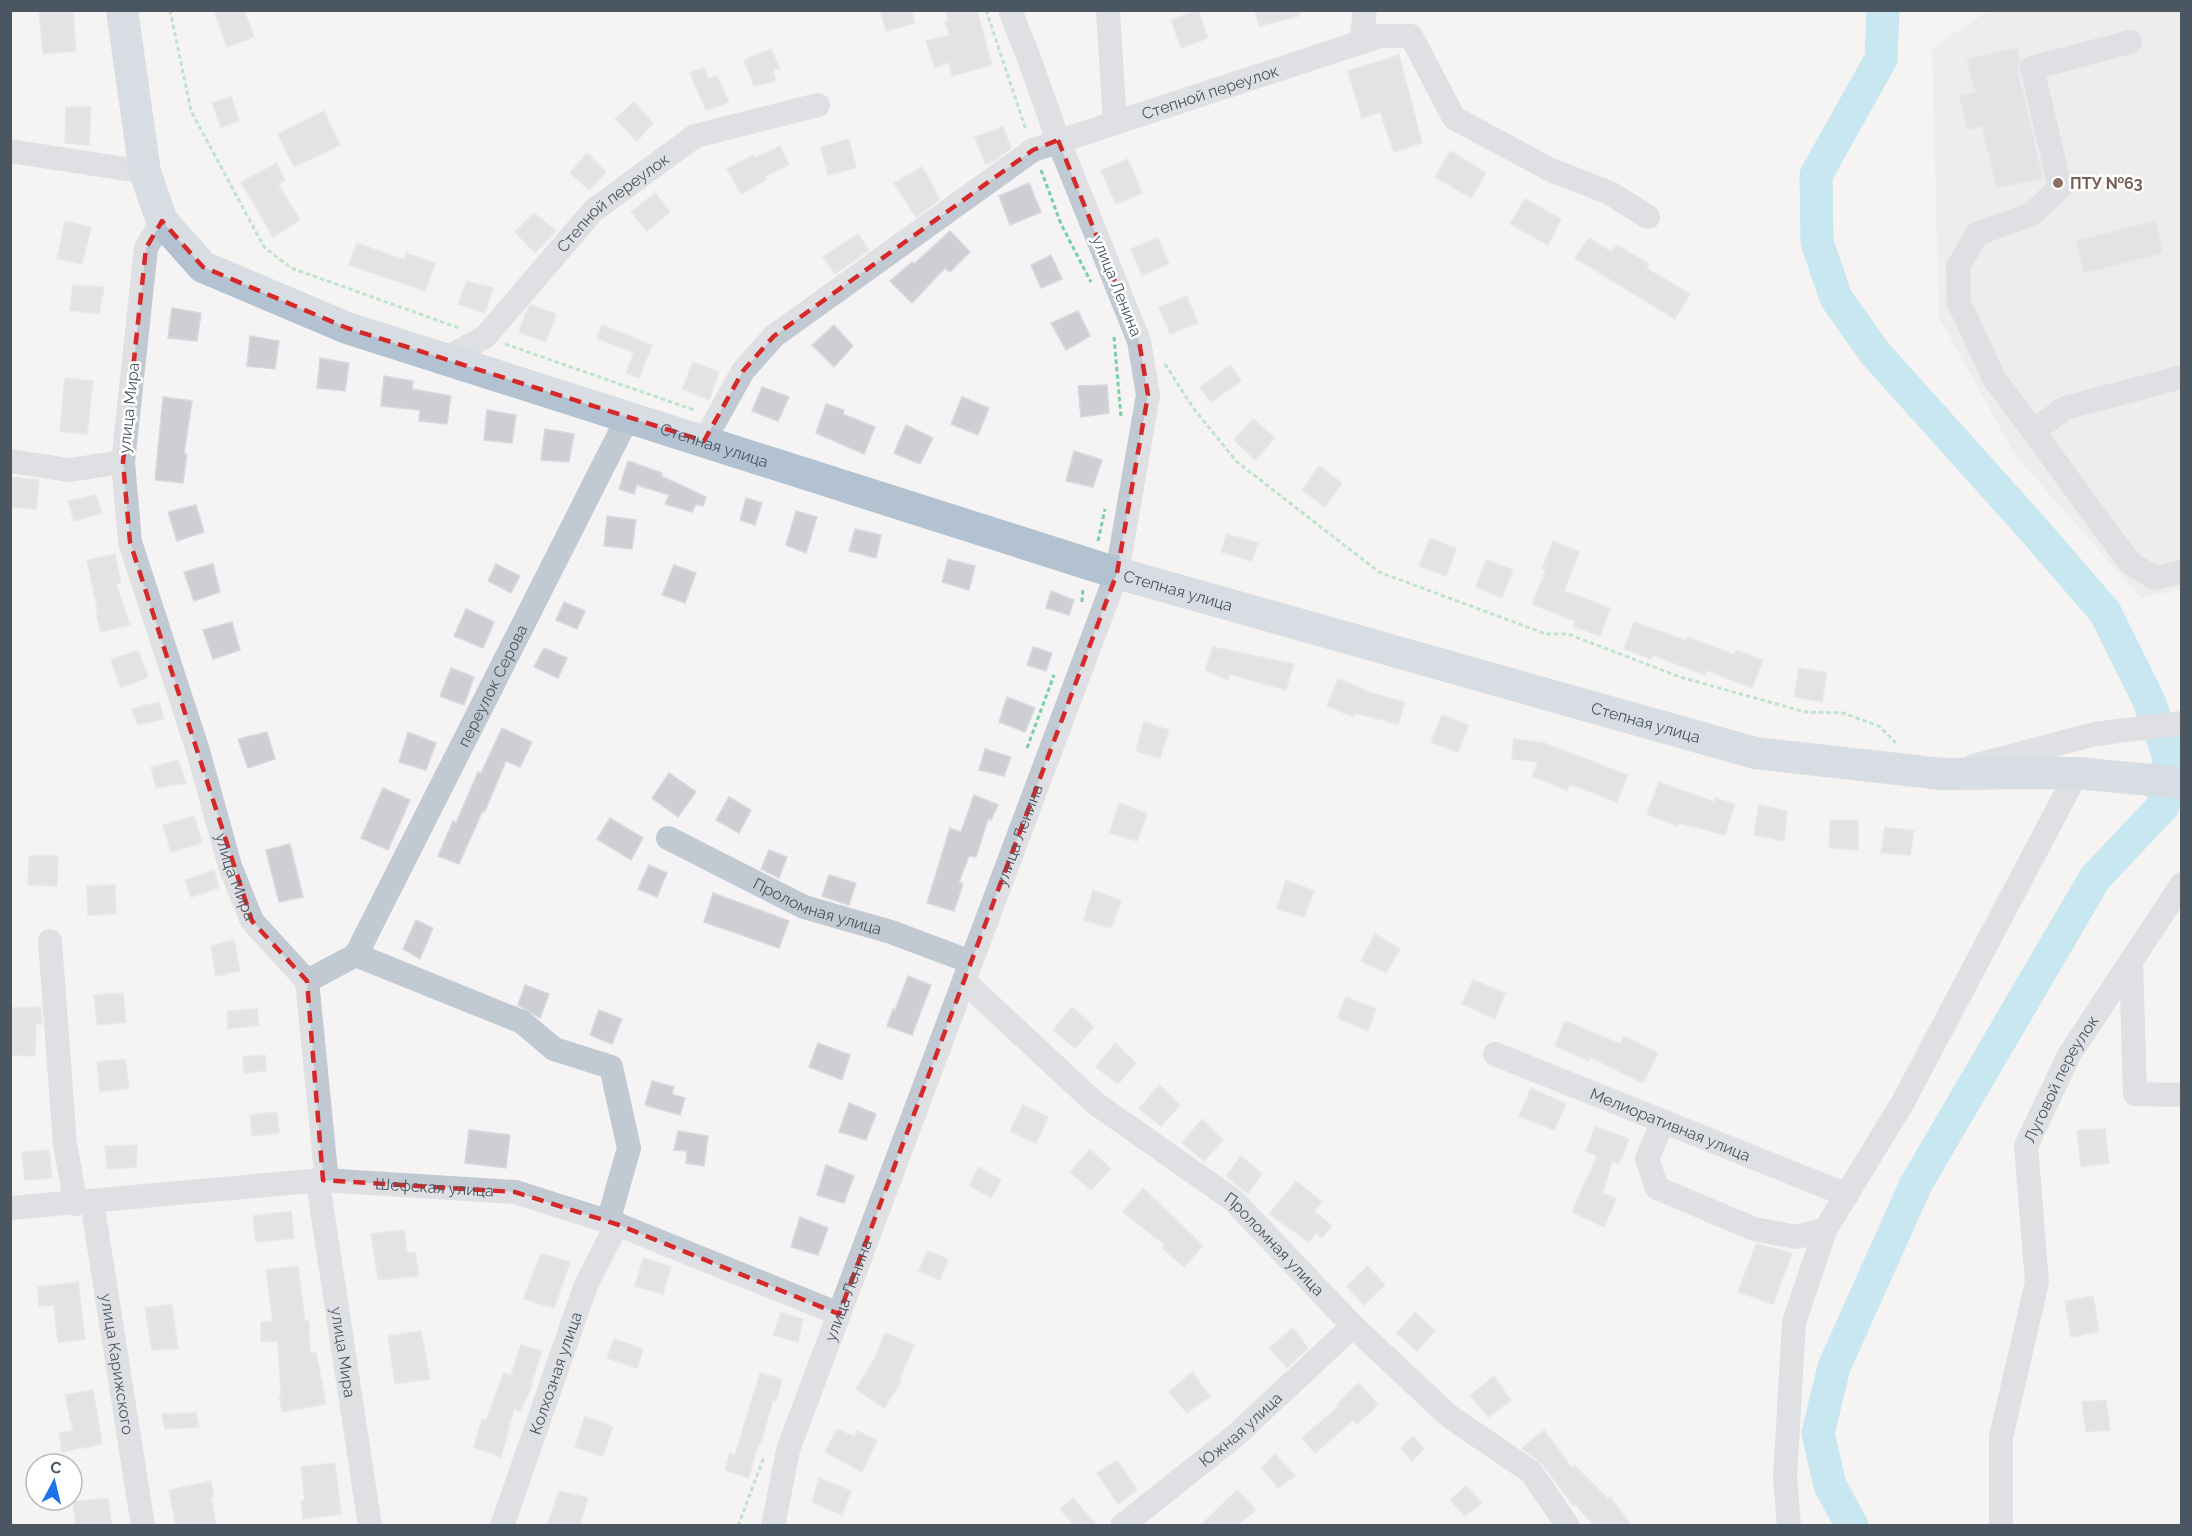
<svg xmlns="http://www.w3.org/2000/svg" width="2192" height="1536" viewBox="0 0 2192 1536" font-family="Raleway,sans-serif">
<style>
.education{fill:#e6e4e5}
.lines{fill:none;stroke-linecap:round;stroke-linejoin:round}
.river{stroke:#90daee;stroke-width:33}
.building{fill:#cdcfd5;stroke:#d7d9de;stroke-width:1.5}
.path{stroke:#7ad0a6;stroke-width:3;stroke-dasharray:4.5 3;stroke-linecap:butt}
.minor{stroke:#c1cad2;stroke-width:24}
.major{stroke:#b3c2d1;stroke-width:32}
.marked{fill:none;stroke:#d62828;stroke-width:4.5;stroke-dasharray:12 8;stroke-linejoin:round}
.education-dot{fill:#8d6e63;stroke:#fff;stroke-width:2}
.labels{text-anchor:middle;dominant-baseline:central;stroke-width:5;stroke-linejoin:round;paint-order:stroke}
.street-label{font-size:16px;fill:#4a5661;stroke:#fff}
.education-label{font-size:16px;font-weight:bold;fill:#785e54;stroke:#fff;text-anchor:start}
</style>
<rect width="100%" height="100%" fill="#f5f3f3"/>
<path class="education" d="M1988 11H2181V589L2141 598 2015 455 1939 317 1932 48Z"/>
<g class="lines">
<path class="river" d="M1852 1526 1830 1485 1818 1433 1834 1367 1916 1184 2095 878 2163 806 2169 757 2149 701 2105 612 2034 530 1875 353 1836 298 1817 242 1816 175 1881 59 1883 10"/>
</g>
<path class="building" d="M39 10H73L76 51 43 54Z
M214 10H244L254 37 227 47Z
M880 10H911L915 23 886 31Z
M945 10H977L992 65 952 76 949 62 935 68 926 41 950 35 945 22 949 21Z
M1198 10 1208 38 1181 48 1171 20Z
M1255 10H1299V16L1259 26Z
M2017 48 2020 61 2018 71 2043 178 1997 188 1982 126 1967 130 1959 96 1975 92 1967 59Z
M771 49 780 69H773L776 81 754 86 744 60Z
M1399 55 1422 143 1394 152 1380 112 1362 118 1348 71Z
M704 68 708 79 717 76 729 102 706 110 690 73Z
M231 96 239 121 221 127 212 103Z
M634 102 653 123 637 141 615 119Z
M66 107H91L89 145 65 143Z
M324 111 340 145 294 167 278 134Z
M1003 127 1011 148 994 161 985 164 975 137Z
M849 139 856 168 828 175 821 147Z
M780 146 789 165 765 176 767 179 741 194 727 169 753 155 755 158Z
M1450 151 1486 173 1471 198 1435 177Z
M587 153 606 172 589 190 570 173Z
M1128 159 1142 193 1116 204 1101 171Z
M277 163 285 181 278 184 300 220 273 237 241 182Z
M922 167 940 199 916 217 894 183Z
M1029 183 1041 212 1010 225 999 196Z
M655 193 670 212 647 231 631 212Z
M1525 199 1561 219 1548 245 1510 224Z
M534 213 556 231 535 253 515 232Z
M65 221 91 227 82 264 57 259Z
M2155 221 2163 253 2084 273 2076 241Z
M950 231 970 252 950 272 945 268 912 303 890 281 912 262 914 264Z
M858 234 869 250 835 274 823 257Z
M1158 238 1169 264 1142 275 1131 249Z
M1589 238 1611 252 1617 245 1649 264 1646 268 1690 294 1675 319 1575 258Z
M357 243 404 260 406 253 435 263 425 291 349 265Z
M1051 255 1062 279 1041 288 1031 265Z
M467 281 493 288 485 313 458 304Z
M73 285 104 287 99 314 70 310Z
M1187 296 1198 323 1170 334 1159 307Z
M531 305 556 314 546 342 519 332 527 310Z
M172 308 201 313 197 341 168 338Z
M1078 311 1090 336 1066 350 1051 323Z
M602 325 652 345 639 378 626 373 634 353 597 338Z
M834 325 853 346 834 367 812 345Z
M250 336 279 341 275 369 247 366Z
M320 358 349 363 345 391 317 388Z
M693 362 719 372 709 400 682 389Z
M1231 365 1241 381 1211 402 1200 387Z
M384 376 413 381 412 389 451 396 447 424 419 421 420 410 381 406Z
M65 378 93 381 87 434 60 431Z
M1107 385 1109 413 1081 417 1078 386Z
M762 387 789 397 778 421 752 411Z
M163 397 192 401 184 454H187L183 483 155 480Z
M962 397 989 408 978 435 951 424Z
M826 404 844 410 843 414 875 427 864 454 816 433Z
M487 410 516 415 512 443 484 440Z
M1253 419 1275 438 1255 460 1234 440Z
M906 425 933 438 920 464 894 453Z
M545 429 574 434 569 462 541 460Z
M1074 451 1102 460 1093 487 1066 481Z
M628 461 662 473 661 476 706 497 703 506 696 504 692 512 665 504 669 495 637 485 634 494 619 489Z
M1319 466 1342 483 1325 507 1302 490Z
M10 477 39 480 36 509 10 507Z
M96 495 102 513 74 521 68 501Z
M746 498 762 503 755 525 740 520Z
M196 505 204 532 177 541 168 512Z
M796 511 817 517 806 553 786 545Z
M607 516 636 520 632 549 604 546Z
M855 529 881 535 876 558 849 551Z
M1227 534 1258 543 1252 561 1221 552Z
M1430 538 1456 549 1446 576 1419 566Z
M1553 541 1579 552 1564 591 1610 608 1600 636 1573 626 1575 621 1532 604 1546 570 1542 569Z
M115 554 121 583 116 584 130 625 101 632 96 613 98 612 87 560Z
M948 559 975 566 969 590 942 582Z
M1486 560 1513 570 1502 598 1476 587Z
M213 564 220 592 194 601 184 572Z
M496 564 520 576 511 593 488 581Z
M674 565 696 573 685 603 662 595Z
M1051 591 1074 600 1069 615 1046 608Z
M564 602 585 611 577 629 556 620Z
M466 609 494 622 483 648 454 636Z
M232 622 240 650 213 659 203 630Z
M1634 622 1687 641 1688 637 1734 655 1736 650 1763 660 1752 688 1706 670 1705 675 1653 655 1651 659 1624 649Z
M1033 647 1052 653 1046 671 1027 665Z
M1213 647 1294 664 1286 690 1230 674 1228 680 1205 670Z
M544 648 567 658 558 678 534 667Z
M138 650 148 677 121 688 111 660Z
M451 668 474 677 464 705 440 696Z
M1799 668 1827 673 1822 702 1794 697Z
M1338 679 1364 689V691L1405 702 1398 724 1355 713 1354 717 1327 706Z
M1007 697 1035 708 1025 732 999 722Z
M159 702 164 719 138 725 131 709Z
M1442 715 1469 725 1458 752 1431 742Z
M1144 722 1169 730 1160 758 1136 751Z
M502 728 532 742 520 767 506 761 485 811 483 810 459 864 438 856 453 821 456 823 478 772 481 773Z
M267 732 275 759 248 768 238 739Z
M408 732 436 743 426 770 399 762Z
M1514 739 1544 743 1628 775 1617 802 1569 784 1567 790 1532 776 1538 762 1512 759Z
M985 749 1011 757 1004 776 979 770Z
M178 760 186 783 156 788 151 767Z
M669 773 696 792 678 817 652 798Z
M1659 782 1714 802 1715 798 1735 804 1725 835 1679 823 1678 826 1647 814Z
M383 788 410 800 388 850 361 838Z
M974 795 998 805 991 820 988 819 976 857 969 856 959 882 963 884 954 911 927 903 950 828 961 832Z
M729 797 751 810 739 833 716 820Z
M1119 803 1147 814 1137 841 1110 833Z
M1759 805 1787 811 1784 841 1754 835Z
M194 816 202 843 171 852 163 825Z
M610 818 643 838 631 860 597 839Z
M1830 820H1858V850L1829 848Z
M1885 827 1914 831 1910 855 1881 853Z
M290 844 303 897 279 902 266 850Z
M769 850 787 857 779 878 761 869Z
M29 856H58L57 886 28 885Z
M649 865 667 873 657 897 638 889Z
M214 870 219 888 191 897 185 880Z
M829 875 856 883 849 905 822 896Z
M1286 880 1314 891 1304 917 1277 909Z
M115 885 116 914 88 915 87 886Z
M1093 890 1121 901 1111 928 1084 920Z
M713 893 789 921 779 948 704 922Z
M416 920 433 928 420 959 403 949Z
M1375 934 1400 949 1386 973 1361 961Z
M234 940 240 971 216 976 211 946Z
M908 976 931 985 912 1035 887 1026 893 1009 895 1010Z
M1473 980 1505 993 1495 1019 1462 1004Z
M525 985 549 994 540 1018 518 1005Z
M123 993 126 1022 97 1025 94 995Z
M1346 997 1376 1009 1368 1031 1337 1018Z
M41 1007 42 1024H36L35 1056 10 1055V1008Z
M1072 1007 1094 1027 1075 1048 1053 1030Z
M257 1009 259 1025 228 1029 227 1011Z
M599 1010 622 1019 612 1044 590 1035Z
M1565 1021 1620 1044 1624 1036 1658 1053 1643 1083 1590 1057 1589 1061 1555 1046Z
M818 1043 850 1055 842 1080 809 1067Z
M1115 1043 1136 1063 1118 1084 1096 1067Z
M265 1055 266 1071 244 1073 243 1057Z
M125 1059 129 1088 100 1092 97 1062Z
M652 1081 674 1087 672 1094 685 1098 680 1115 645 1105Z
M1159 1085 1180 1105 1161 1126 1139 1109Z
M1531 1088 1566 1104 1554 1130 1519 1116Z
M849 1103 876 1114 866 1140 839 1132Z
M1023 1105 1048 1117 1036 1144 1010 1131Z
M277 1112 279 1133 252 1136 250 1115Z
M1202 1119 1223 1140 1204 1161 1182 1143Z
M1595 1127 1629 1139 1619 1164 1612 1161 1603 1193 1616 1199 1604 1227 1572 1212 1597 1156 1586 1151Z
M2105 1129 2109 1163 2081 1167 2077 1130Z
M469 1130 510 1135 506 1168 465 1163Z
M678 1131 708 1136 704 1166 686 1163 687 1151 674 1150Z
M137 1145 136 1167 107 1169 105 1146Z
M1090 1149 1111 1169 1091 1190 1070 1172Z
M49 1150 52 1178 25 1180 22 1152Z
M1241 1156 1262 1174 1248 1194 1226 1176Z
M826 1165 854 1176 844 1203 817 1195Z
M978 1167 1001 1180 991 1198 970 1186Z
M1296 1181 1322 1202 1314 1211 1332 1226 1322 1238 1316 1233 1309 1242 1269 1214Z
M1143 1188 1203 1246 1184 1267 1162 1248 1165 1245 1123 1212Z
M291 1211 294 1238 256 1242 253 1216Z
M800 1217 828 1228 818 1255 791 1247Z
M404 1230 407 1253 415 1252 419 1276 378 1280 371 1234Z
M1756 1244 1792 1253 1773 1304 1738 1292Z
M927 1251 948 1259 940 1280 919 1271Z
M541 1254 570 1262 554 1308 523 1299Z
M643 1258 671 1267 663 1294 635 1286Z
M298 1266 305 1321H309L310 1353 316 1352 326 1404 282 1412 279 1396 281 1395 278 1341 261 1342V1322H273L266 1270Z
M1368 1266 1385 1285 1364 1305 1347 1286Z
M78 1282 85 1339 58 1343 54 1305 39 1306 38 1287Z
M2093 1296 2099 1332 2071 1337 2065 1301Z
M172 1304 178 1349 152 1350 145 1308Z
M1415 1312 1435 1331 1417 1351 1397 1333Z
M781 1313 803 1319 798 1342 773 1335Z
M1293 1328 1308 1348 1287 1368 1269 1348Z
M421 1331 430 1379 395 1384 388 1336Z
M885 1333 914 1345 899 1381 901 1382 884 1408 856 1389 876 1356Z
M614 1339 643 1349 637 1368 607 1358Z
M521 1345 542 1351 531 1384H533L520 1411 514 1408 501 1457 474 1447 482 1419 486 1420 504 1373 511 1376Z
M1192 1372 1210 1396 1187 1413 1169 1392Z
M760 1373 782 1379 776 1401 773 1400 760 1445 758 1444 749 1478 725 1470 730 1453 735 1455Z
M1494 1376 1511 1400 1489 1417 1470 1396Z
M1359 1383 1378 1405 1357 1424 1353 1420 1315 1453 1302 1438 1339 1406 1337 1404Z
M93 1390 102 1444 62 1452 59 1433 73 1431 65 1395Z
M2106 1400 2110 1430 2086 1432 2082 1402Z
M196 1413 199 1427 165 1429 162 1414Z
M585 1416 613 1427 603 1456 575 1447Z
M837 1429 855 1437 857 1431 877 1440 862 1472 825 1452Z
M1544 1430 1572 1468 1574 1465 1608 1499 1610 1497 1632 1526H1595L1575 1504 1574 1506 1542 1464 1522 1448Z
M1413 1436 1424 1449 1412 1461 1401 1448Z
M1275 1454 1295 1476 1278 1488 1262 1468Z
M1117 1460 1137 1490 1118 1504 1097 1473Z
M335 1463 341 1514 303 1519 301 1501 305 1500 301 1467Z
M819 1478 851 1491 842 1515 812 1502Z
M211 1481 214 1497H211L216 1526H176L169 1490Z
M1466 1486 1482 1503 1465 1516 1450 1500Z
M1237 1490 1256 1510 1236 1526H1200Z
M559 1491 588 1498 579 1526H547Z
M108 1498 112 1526H76L73 1502Z
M1073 1498 1097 1526H1075L1060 1509Z"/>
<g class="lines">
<path class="path" d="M170 10 191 111 264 247 291 268 459 328
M986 10 1026 130
M1041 170 1061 224 1091 282
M1114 337 1121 417
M505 344 694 410
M1165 364 1194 409 1237 462 1379 572 1546 634H1568L1680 677 1805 712 1843 713 1879 726 1896 743
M1098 541 1105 509
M1082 602 1083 588
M1027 748 1054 675
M738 1526 764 1457"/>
<g class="minor">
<path d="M1108 10 1115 123"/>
<path d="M2130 42 2032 68 2060 187 2032 214 1977 234 1958 267 1959 303 1994 378 2130 563 2155 578 2182 572"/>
<path d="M1361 43 1365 10"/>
<path d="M10 151 145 172"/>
<path id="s1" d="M162 221 146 248 123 462 130 542 198 751 230 866 252 921 307 981 326 1172 319 1190 370 1526"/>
<path id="s2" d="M445 359 485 337 593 211 695 136 818 105"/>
<path d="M2034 431 2065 408 2182 377"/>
<path id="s3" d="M704 441 743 371 774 336 1033 150 1380 36H1411L1454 118 1551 170 1610 193 1648 217"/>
<path d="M10 461 69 470 123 462"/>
<path d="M1973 766 2095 734 2182 723"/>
<path id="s4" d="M668 838 804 907 891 932 971 962"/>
<path d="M50 941 65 1145 76 1204"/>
<path id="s5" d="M356 955 628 417"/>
<path d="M2131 961 2135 1094 2182 1095"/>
<path d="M307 981 356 955 522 1022 554 1049 611 1067 629 1148 608 1222"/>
<path id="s6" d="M964 981 1095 1103 1233 1200 1353 1326 1449 1416 1531 1472 1568 1526"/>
<path id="s7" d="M1495 1054 1847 1195"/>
<path d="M1663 1121 1647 1159 1657 1188 1754 1229 1796 1237 1825 1230"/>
<path id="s8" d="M92 1202 143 1526"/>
<path id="s9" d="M10 1208 323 1180 515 1192 619 1225 839 1314"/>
<path id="s10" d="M502 1526 586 1285 611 1236 619 1225"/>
<path id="s11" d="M773 1526 788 1450 1117 573 1148 395 1139 341 1058 140 1030 61 1010 10"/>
<path id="s12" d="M1122 1526 1235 1436 1353 1326"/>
<path d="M1789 1526 1785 1477 1794 1322 1825 1230 1903 1102 2077 773"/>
<path id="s13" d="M2001 1526V1437L2037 1282 2026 1146 2069 1055 2182 884"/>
</g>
<path class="major" id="s14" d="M122 10 145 172 162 221 203 267 347 328 1117 573 1755 753 1942 774 2077 773 2182 783"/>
</g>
<path d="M0 0H2192V1536H0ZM1058 140 1139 341 1148 395 1117 573 839 1314 619 1225 515 1192 323 1180 307 981 252 921 130 542 123 462 146 248 162 221 203 267 347 328 704 441 743 371 774 336 1033 150Z" fill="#f5f3f3" fill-opacity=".55" fill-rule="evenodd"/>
<path class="marked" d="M1058 140 1139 341 1148 395 1117 573 839 1314 619 1225 515 1192 323 1180 307 981 252 921 130 542 123 462 146 248 162 221 203 267 347 328 704 441 743 371 774 336 1033 150Z"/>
<circle class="education-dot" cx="2058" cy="183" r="6"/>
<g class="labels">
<g class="street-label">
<text stroke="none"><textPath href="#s3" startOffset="632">Степной переулок</textPath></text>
<text stroke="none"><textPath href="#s2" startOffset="232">Степной переулок</textPath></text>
<text transform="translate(1117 286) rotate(68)">улица Ленина</text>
<text transform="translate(129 408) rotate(-84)">улица Мира</text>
<text stroke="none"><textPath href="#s14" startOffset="819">Степная улица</textPath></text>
<text stroke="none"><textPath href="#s14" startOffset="1305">Степная улица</textPath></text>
<text stroke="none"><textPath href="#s5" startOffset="302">переулок Серова</textPath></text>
<text stroke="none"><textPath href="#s14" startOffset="1791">Степная улица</textPath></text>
<text stroke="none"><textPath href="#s11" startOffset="734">улица Ленина</textPath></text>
<text stroke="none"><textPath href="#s1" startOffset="678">улица Мира</textPath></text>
<text stroke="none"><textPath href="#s4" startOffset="165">Проломная улица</textPath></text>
<text stroke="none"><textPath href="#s13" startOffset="460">Луговой переулок</textPath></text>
<text stroke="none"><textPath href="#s7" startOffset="189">Мелиоративная улица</textPath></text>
<text stroke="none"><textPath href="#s9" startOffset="426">Шефская улица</textPath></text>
<text stroke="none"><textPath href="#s6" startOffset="408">Проломная улица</textPath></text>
<text stroke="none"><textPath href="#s11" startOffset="248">улица Ленина</textPath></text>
<text stroke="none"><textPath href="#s1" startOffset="1182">улица Мира</textPath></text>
<text stroke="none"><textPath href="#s8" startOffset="164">улица Карижского</textPath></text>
<text stroke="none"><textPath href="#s10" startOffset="162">Колхозная улица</textPath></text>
<text stroke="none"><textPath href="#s12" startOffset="153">Южная улица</textPath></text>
</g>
<g class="education-label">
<text x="2070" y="183">ПТУ №63</text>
</g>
</g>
<rect width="2192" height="1536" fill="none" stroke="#4a5661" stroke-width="24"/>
<g transform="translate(54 1482) rotate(7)"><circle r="28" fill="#ffffff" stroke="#b7bbc0" stroke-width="1.5"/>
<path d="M0-4.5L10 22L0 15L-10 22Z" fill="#1a73e8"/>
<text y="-9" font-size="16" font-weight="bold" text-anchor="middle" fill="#4a5661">С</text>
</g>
</svg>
